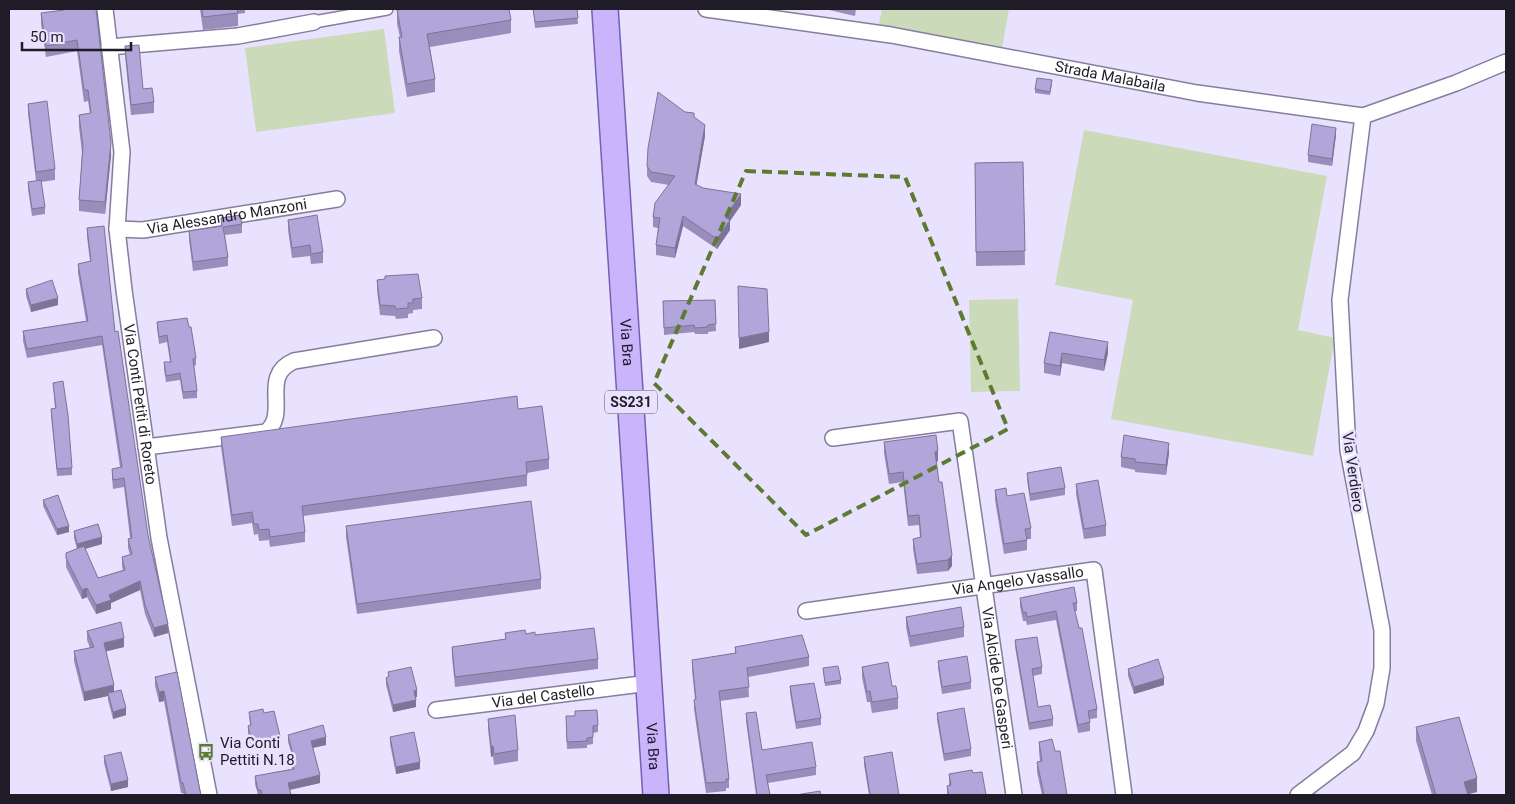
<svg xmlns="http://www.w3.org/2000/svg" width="1515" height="804" viewBox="0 0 1515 804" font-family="Roboto,sans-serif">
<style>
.green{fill:#cbdbba}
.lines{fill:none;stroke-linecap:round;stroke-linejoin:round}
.pedestrian-casing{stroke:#857d9d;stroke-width:14}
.minor-casing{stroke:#857d9d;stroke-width:18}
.primary-casing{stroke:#775fb0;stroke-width:28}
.pedestrian{stroke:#fff;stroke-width:11}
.minor{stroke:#fff;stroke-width:15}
.primary{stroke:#cab5fc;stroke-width:25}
.wall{fill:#998ebb}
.shaded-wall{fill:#7d7498}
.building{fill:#b2a5d9;stroke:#7d7498}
.marked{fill:none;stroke:#5c7a30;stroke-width:4;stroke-dasharray:10 6;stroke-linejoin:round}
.labels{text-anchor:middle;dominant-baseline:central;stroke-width:5;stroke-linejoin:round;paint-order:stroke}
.shield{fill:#e8e2fe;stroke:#5b5768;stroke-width:1}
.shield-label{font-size:14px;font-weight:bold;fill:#1f1c28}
.street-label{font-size:15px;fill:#1f1c28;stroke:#e8e2fe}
.poi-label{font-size:15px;fill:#1f1c28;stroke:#e8e2fe;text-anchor:start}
</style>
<rect width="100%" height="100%" fill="#e8e2fe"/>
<path class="green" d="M882 9H1009L1002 48 879 24Z
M384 29 395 113 256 132 245 48Z
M1084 130 1327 176 1298 330 1335 338 1313 456 1111 419 1133 300 1055 285Z
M1018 299 1020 391 971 392 969 300Z"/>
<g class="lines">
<g class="pedestrian-casing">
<path id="pedestrian" d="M314 22 387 9"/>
</g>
<g class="minor-casing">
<g id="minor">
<path id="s1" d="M105 9 122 152 117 229 124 290 159 538 209 795"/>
<path id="s2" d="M706 9 891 35 1197 93 1363 116 1456 83 1506 62"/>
<path d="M109 47 238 36 314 22"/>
<path id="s3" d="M117 229 143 230 337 199"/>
<path id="s4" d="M833 438 960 421 1014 795"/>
<path d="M146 447 266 432C290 413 259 376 294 361L434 338"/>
<path id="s5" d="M806 611 1094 570 1124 795"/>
<path id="s6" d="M436 710 649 683"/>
<path d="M1298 795 1353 753 1366 731 1376 704 1382 668V630L1348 450 1340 300 1363 116"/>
</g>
</g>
<g class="primary-casing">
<g id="primary">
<path id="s7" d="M605 9 656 795"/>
</g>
</g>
<use href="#pedestrian" class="pedestrian"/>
<use href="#minor" class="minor"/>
<use href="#primary" class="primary"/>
</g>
<path class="wall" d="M62 9H96L111 155 105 214 79 211V200L82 153 79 127V115L90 114 88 101 84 102 77 51 46 57 41 24V13L62 10Z
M200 9H245V13L238 14V26L203 30Z
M533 9H577L578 24 535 28Z
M825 9H856L855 16Z
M397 10 511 20V33L430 47 435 79V92L407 97 399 51V37H400L397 24Z
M125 46 143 89 154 102V113L131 115 125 56Z
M1052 84 1050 95 1035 93V89Z
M28 104 55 169V180L41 182 45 207V214L32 216 28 189V182L36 181 28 114Z
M694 118 705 136 696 185 741 205 730 221V230L717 249 683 226 675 258 656 255V245L658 228 653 227V217L669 185 651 182 647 176V166Z
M1336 135 1332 166 1308 162V155Z
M1023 162 1025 265 976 266 975 163Z
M221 218 242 224V233L225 235 228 257V266L193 271 189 240V231L221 227Z
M288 220 323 252V263L311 264 310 256 292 258 288 230Z
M87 228 115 332 148 535 168 633 154 637 145 614 140 590 111 603V609L96 614 87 597 82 599 66 567V553L77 549 74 538V531L102 544 85 549 98 578 123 570 122 566V557L130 555 128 548V539L130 538 124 487 113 489 112 478V469L120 467 102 345 27 358 23 341V331L86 321 78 273V264L90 261 87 237Z
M377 280 422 298V309L413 310V313L408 314V318L396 319 395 316 380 315 377 290Z
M26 289 58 305 31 312 26 296Z
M715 300 716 331 708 332V334H695L694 332 664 335 663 301Z
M157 322 189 327 196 358V365L194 366 197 391V398L183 399 180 380 166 382 164 369V362H170L167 342 159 344 157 328Z
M1050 332 1108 353 1104 371 1062 363 1060 376 1044 373V363Z
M53 383 72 468V475L57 476 51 415V409L55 408Z
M518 409 549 459V469L527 473V486L303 516 305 532V542L270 547 269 540 259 541 258 534 254 535 252 523 232 526 221 447V437Z
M884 442 938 461 936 462 952 566 948 571 917 574 913 549V539L920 538 919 525 908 526 903 482 889 484 884 453Z
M1169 453 1166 475 1135 472V470L1121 467V457Z
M1027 473 1065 488V495L1030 501 1027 480Z
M1076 484 1106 525V536L1084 539 1076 494Z
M995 490 1007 496 1031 528V539H1027V550L1004 554 995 500Z
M43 500 69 532 57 535 43 506Z
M346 526 541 579V589L357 614 346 537Z
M1020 598 1077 603V611H1075L1097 709V718L1090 719V731L1078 733 1056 620 1027 625 1026 621H1023L1020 606Z
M906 617 964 627V637L910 647 906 627Z
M87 631 124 647 106 651 114 691 126 715 113 719 108 700V696L84 701 74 661V651L90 648 87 640Z
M505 633 526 634 598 659V669L455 687 452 657V647L505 639Z
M1015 640 1042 667V674L1033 676 1038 707 1053 719V726L1029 730 1015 647Z
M735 647 809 657V666L748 677 749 697 720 701 729 779V788H726V791L706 793 694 709V700L695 699 692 670V660L735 653Z
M938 661 971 682V689L942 694 938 668Z
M862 667 892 686 898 698V709L872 713 870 702H867L862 677Z
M823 668 841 680V684L825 686Z
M1128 669 1164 685 1134 694 1128 676Z
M177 672 201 795H184L183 793H181L164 701 159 702 155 686V677Z
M388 672 417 697H415L416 707 393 712 386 685V678L388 677Z
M790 686 821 718V725L796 729 790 693Z
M249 712 264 713 280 743 252 749 248 733V726L250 725Z
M746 713 762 750 816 767V775L768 783 770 795H756L746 721Z
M937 713 971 749V756L944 761 937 720Z
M488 719 518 750V761L494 765 493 756 491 757 488 729Z
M566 723 598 725V732L593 733V744L587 745V748L567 749Z
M1416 727 1477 792 1468 794V795H1432L1416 741Z
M288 735 326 745 313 748 320 783 290 790 291 795H258L255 784V776L292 769 291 763V755H292L288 742Z
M390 737 420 769 396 774 390 744Z
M1039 742 1055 751 1067 795H1042L1037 772V762L1040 761 1039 752Z
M104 756 128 787 111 791 104 763Z
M864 757 899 795H869L864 765Z
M973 773 986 795H947V786L949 785V774Z"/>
<path class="shaded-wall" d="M705 125V136L695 194V184Z
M1336 128V135L1332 166V159Z
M111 143V155L105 214V202Z
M741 194V205L730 221V230L717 249V239L725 217Z
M683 216V226L675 258V248Z
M58 298V305L31 312V305Z
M769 332V342L739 349V338Z
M1108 342V353L1104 371V360Z
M1062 353V363L1060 376V366Z
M1169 443V453L1166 475V465Z
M938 450V461L935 462V452Z
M69 526V532L57 535V529Z
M102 537V544L77 551V544Z
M952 555V566L948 571V560Z
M140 581V590L111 603V609L96 614V605L109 595Z
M87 588V597L82 599V590Z
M168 624V633L154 637V628Z
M124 638V647L104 652V643Z
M1164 678V685L1134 694V687Z
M114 685V694L108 693V696L84 701V692Z
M417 690V697L414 698V691Z
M164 691V701L159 702V692Z
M416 700V707L393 712V705Z
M126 708V715L113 719V712Z
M280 736V743L252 749V742Z
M326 737V745L311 748V741Z
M491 746H493V756L491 757Z
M420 762V769L396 774V767Z
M320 775V783L288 790V783Z
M1477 778V792L1464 795V782Z
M128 780V787L111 791V784Z"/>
<path class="building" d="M64 9H96L111 143 105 202 79 200 83 146 79 115 91 113 88 90H84L77 40 46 46 41 13 64 10Z
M202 9H237L238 13 203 17Z
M406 9H509L511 20 427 34 435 79 407 84 399 37H402L397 10Z
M533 9H577L578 18 535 22Z
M139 45 143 89 152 88 154 102 131 105 125 46Z
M1037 78 1052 80 1050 92 1035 89Z
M658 92 685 112 694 113V117L705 125 695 184 703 188 741 194 725 217 730 220 717 239 683 216 675 248 656 245 660 218 653 217 655 203 675 176 651 172 647 166 648 148Z
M47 101 55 169 36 172 28 104Z
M1312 124 1336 128 1332 159 1308 155Z
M1023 162 1025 251 976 252 975 163Z
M41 180 45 207 32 209 28 182Z
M240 215 242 224 223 227 228 257 193 262 189 231 222 226 221 218Z
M317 215 323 252 311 254 310 245 292 248 288 220Z
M104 226 115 332 118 331 148 535 168 624 154 628 145 605 140 581 109 595 111 600 96 605 87 588 82 590 66 558V553L84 546 98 578 125 570 122 557 132 554 128 539 132 538 124 478 113 480 112 469 122 467 102 336 27 349 23 331 88 321 78 264 91 261 87 228Z
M418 274 422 298 413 299V303H408V308L396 309 395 306 380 305 377 280 385 279V276Z
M52 280 58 298 31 305 26 289Z
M738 286 767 289 769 332 739 338Z
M715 300 716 324 708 325V327L695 328 694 325 664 328 663 301Z
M187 318 189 327H191L196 358 193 359 197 391 183 392 180 373 166 376 164 362H171L167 335 159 337 157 322Z
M1050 332 1108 342 1104 360 1062 353 1060 366 1044 363Z
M63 381 68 415 72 468 57 469 51 409 56 408 53 383Z
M517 396 518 409 542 406 549 459 526 462 527 475 302 506 305 532 270 537 269 529 259 530 258 524H254L252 512 232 515 221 437Z
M936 435 938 450 935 452 939 482H942L952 555 948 560 917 564 913 539 921 537 919 515 908 516 903 472 889 474 884 442Z
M1124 435 1169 443 1166 465 1135 462V459L1121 457Z
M1061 467 1065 488 1030 494 1027 473Z
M1098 480 1106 525 1084 529 1076 484Z
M1006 488 1007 496 1024 493 1031 528 1025 529 1027 540 1004 544 995 490Z
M58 495 69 526 57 529 43 500Z
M531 501 541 579 357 604 346 526Z
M98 524 102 537 77 544 74 531Z
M1074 587 1077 603H1073L1079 628H1082L1097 709 1088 711 1090 722 1078 725 1056 611 1027 617 1026 612 1023 613 1020 598Z
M961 607 964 627 910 636 906 617Z
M121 622 124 638 104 643 114 685 84 692 74 651 94 647 87 631Z
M594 628 598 659 455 677 452 647 506 639 505 633 525 630 526 634 535 632V635Z
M802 635 809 657 747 668 749 687 719 691 729 779H726V782L706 783 694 700 696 699 692 660 736 653 735 647Z
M1037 637 1042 667 1032 669 1038 707 1050 705 1053 719 1029 723 1015 640Z
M967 656 971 682 942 687 938 661Z
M1158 659 1164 678 1134 687 1128 669Z
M888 662 892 686H896L898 698 872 702 870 691 867 692 862 667Z
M838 666 841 680 825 683 823 668Z
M411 667 417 690 414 691 416 700 393 705 386 678 389 676 388 672Z
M177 672 200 791 201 795H186L183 783H181L164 691 159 692 155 677Z
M814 683 821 718 796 722 790 686Z
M121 690 126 708 113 712 108 693Z
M964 708 971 749 944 754 937 713Z
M263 709 264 713 274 711 280 736 252 742 248 726 251 725 249 712Z
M597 710 598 725 593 726V737L587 738V741L567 742 566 716H575V711Z
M756 712 762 750 812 742 816 767 766 775 770 795H757L746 713Z
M515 715 518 750 494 754 493 746H491L488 719Z
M1459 717 1477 778 1464 782 1468 795H1436L1416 727Z
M323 725 326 737 311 741 320 775 288 783 291 795H262L261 790H258L255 776 294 769 291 755H293L288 735Z
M414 732 420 762 396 767 390 737Z
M1052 739 1055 751H1060L1067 795H1044L1037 762 1042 761 1039 742Z
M121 752 128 780 111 784 104 756Z
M892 752 899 795H870L864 757Z
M972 770 973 773 982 772 986 795H949L947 786 951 785 949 774Z
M820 791 821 795H796Z"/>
<path class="marked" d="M746 171 905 177 1008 429 806 535 654 383Z"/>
<defs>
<g id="bus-bare" transform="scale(1.35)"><path d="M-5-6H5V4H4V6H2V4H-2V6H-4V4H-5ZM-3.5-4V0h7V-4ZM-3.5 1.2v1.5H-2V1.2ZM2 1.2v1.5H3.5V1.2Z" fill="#5c7a30" stroke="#e8e2fe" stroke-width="2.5" paint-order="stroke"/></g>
</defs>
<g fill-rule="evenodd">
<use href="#bus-bare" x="206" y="752"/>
</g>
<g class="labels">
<rect class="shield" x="605" y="390.5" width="52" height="23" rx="4"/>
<g class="shield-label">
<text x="631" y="402">SS231</text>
</g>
<g class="street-label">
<text stroke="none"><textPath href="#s2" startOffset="410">Strada Malabaila</textPath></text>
<text stroke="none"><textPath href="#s3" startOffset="111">Via Alessandro Manzoni</textPath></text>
<text stroke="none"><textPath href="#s7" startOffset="334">Via Bra</textPath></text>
<text stroke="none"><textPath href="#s1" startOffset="398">Via Conti Petiti di Roreto</textPath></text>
<text transform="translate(1353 472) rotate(82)">Via Verdiero</text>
<text stroke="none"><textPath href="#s5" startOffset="214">Via Angelo Vassallo</textPath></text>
<text stroke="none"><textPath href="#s4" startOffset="388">Via Alcide De Gasperi</textPath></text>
<text stroke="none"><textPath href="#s6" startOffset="108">Via del Castello</textPath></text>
<text stroke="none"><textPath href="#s7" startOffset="739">Via Bra</textPath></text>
</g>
<g class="poi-label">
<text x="220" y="743">Via Conti<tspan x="220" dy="17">Pettiti N.18</tspan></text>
</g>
</g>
<rect width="1515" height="804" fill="none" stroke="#1f1c28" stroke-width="20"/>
<path d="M22 42v8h109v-8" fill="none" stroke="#1f1c28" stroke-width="2.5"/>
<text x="30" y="42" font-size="15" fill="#1f1c28" stroke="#e8e2fe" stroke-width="4" paint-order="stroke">50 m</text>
</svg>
